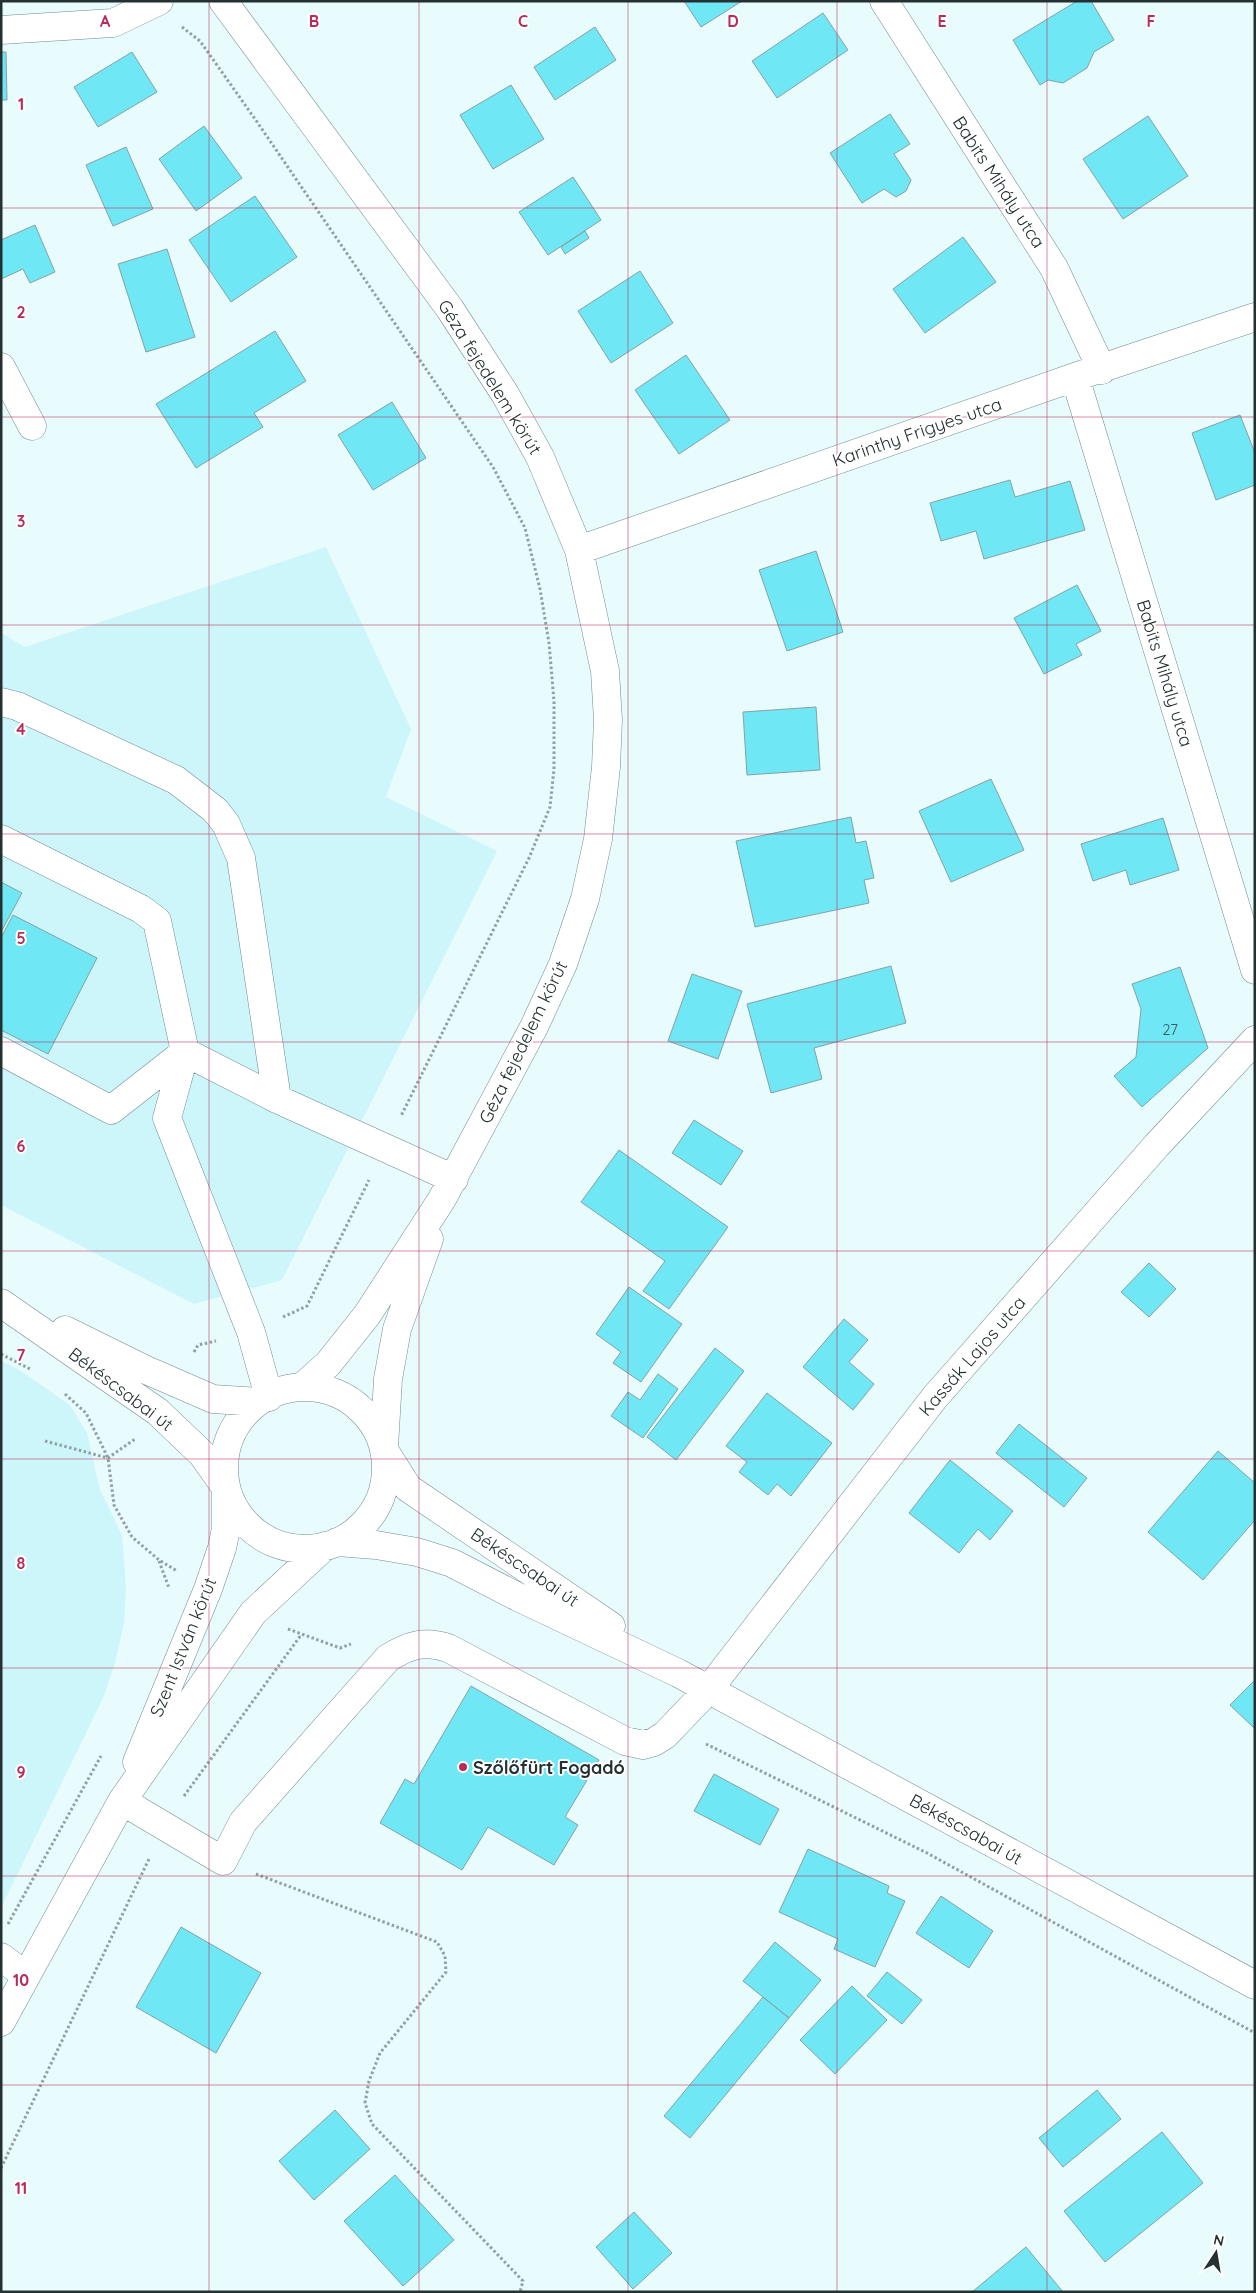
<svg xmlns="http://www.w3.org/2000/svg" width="1256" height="2293" viewBox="0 0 1256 2293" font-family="Quicksand,sans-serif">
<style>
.built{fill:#cdf6fb}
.building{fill:#6fe7f4;stroke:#85a2a5}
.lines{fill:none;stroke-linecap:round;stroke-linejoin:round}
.minor-casing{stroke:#6f8c8f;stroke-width:29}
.path{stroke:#91a0a2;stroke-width:3;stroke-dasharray:2.5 2.5;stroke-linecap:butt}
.minor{stroke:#fff;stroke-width:28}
.grid{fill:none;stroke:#b92b59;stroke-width:1;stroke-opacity:0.55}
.poi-dot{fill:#b92b59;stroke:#fff;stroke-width:2}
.labels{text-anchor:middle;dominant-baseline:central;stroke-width:4;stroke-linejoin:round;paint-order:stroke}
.number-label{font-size:15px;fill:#375e62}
.street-label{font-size:18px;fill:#243031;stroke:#fff}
.poi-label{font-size:18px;font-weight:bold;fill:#243031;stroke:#fff;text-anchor:start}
.grid-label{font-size:16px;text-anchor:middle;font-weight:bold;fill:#b92b59;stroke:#fff;stroke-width:4;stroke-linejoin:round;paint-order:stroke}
</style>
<rect width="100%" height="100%" fill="#e8fbfd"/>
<path class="built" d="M326 547 411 729 386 797 497 851 282 1280 194 1304 1 1205V633L25 647Z
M1 1361 18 1369 70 1405 87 1433 100 1490 122 1535 126 1588 124 1623 115 1663 103 1698 1 1908Z"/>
<path class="building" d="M684 1H742L701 27Z
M1077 1H1091L1114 40 1094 52 1087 68 1063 83 1048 80 1040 85 1013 40Z
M823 13 848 50 777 98 752 61Z
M595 27 616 60 555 100 534 67Z
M1 52H6L7 100H1Z
M132 52 157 92 98 127 74 87Z
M511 85 544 139 493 169 460 115Z
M890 114 910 144 894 154 911 180 906 191 896 197 884 189 862 203 830 153Z
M1148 116 1188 176 1123 219 1083 159Z
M204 126 242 178 196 211 159 159Z
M126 147 153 209 113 226 86 165Z
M573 177 601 220 548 255 519 212Z
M255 196 297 257 231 302 189 240Z
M35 225 55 272 30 283 23 269 1 279V240Z
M585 231 589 238 565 254 561 247Z
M963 237 996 282 925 333 893 289Z
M167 249 195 337 146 352 118 264Z
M640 271 673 323 611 363 578 311Z
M275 331 306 381 254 413 263 427 196 468 156 404Z
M686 355 730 420 679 454 635 390Z
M392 402 426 458 373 490 338 435Z
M1240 415 1255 453V485L1216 500 1192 433Z
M1010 480 1015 497 1070 481 1085 530 984 559 976 531 941 541 930 503Z
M816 551 843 632 787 651 759 570Z
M1077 585 1101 631 1076 644 1082 655 1044 674 1014 618Z
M816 707 820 770 747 775 743 712Z
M991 779 1024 850 951 882 919 811Z
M851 817 856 843 866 841 874 878 864 880 869 903 755 927 736 841Z
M1163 818 1179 870 1130 885 1126 870 1093 881 1081 844Z
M1 882 22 893 1 932Z
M13 915 97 958 48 1054 1 1030V938Z
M891 966 906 1023 814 1048 822 1079 771 1093 747 1004Z
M1180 967 1208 1048 1142 1107 1114 1076 1136 1057 1141 1009 1132 984Z
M692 974 742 991 718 1059 668 1041Z
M694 1120 743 1151 721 1185 672 1153Z
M619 1150 728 1227 669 1309 643 1291 665 1261 581 1202Z
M1149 1263 1176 1289 1149 1317 1121 1292Z
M629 1287 682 1324 641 1382 613 1363 621 1352 596 1334Z
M844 1319 868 1340 849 1362 874 1384 853 1410 803 1367Z
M715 1348 744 1371 676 1460 647 1437Z
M658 1374 678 1389 643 1438 611 1416 628 1392 640 1400Z
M767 1393 832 1443 791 1496 777 1484 768 1495 739 1472 747 1462 726 1446Z
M1019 1424 1087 1478 1064 1507 996 1453Z
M1218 1451 1255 1483V1520L1203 1580 1148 1532Z
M950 1460 1013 1511 990 1540 978 1529 959 1553 909 1513Z
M1255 1680V1729L1230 1705Z
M471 1686 599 1760 565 1817 578 1825 554 1865 488 1827 462 1870 380 1823 405 1779 414 1784Z
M714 1774 779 1809 760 1845 694 1811Z
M808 1849 889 1886 887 1893 905 1901 875 1967 834 1949 838 1939 779 1912Z
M941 1896 993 1931 969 1968 916 1933Z
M181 1927 261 1973 216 2053 136 2007Z
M775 1942 821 1980 789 2018 743 1981Z
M887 1972 922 2000 902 2024 867 1996Z
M852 1986 887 2020 835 2074 800 2040Z
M763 1997 789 2018 690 2138 664 2116Z
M1097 2090 1121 2119 1063 2167 1039 2138Z
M335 2110 370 2149 314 2200 279 2161Z
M1162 2132 1203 2183 1105 2262 1064 2211Z
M395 2175 454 2240 403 2286 344 2221Z
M634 2212 672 2253 633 2289 596 2247Z
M1026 2247 1063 2292H972Z"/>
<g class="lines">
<g class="minor-casing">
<path id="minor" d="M223 1 450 309 505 394 540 457 579 550 605 671 608 720 606 767 598 839 585 899 563 964 534 1027 442 1199 367 1315 328 1364 302 1387
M884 1 1054 268 1102 370
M1 30 113 23 159 1
M1 367 32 426
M1075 377 1255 970
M579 550 1075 377 1255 317
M1 702 17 706 176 780 215 810 226 824 241 858 277 1099
M1 839 141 909 157 921 185 1052 167 1118 251 1332 269 1397
M1 1051 111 1110 185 1052
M185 1052 277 1099 454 1179
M1 1303 158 1412 202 1454 226 1488
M65 1330 144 1369 213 1399 258 1402
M224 1468a81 81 0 1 1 162 0a81 81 0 1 1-162 0Z
M384 1447 388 1379 397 1329 429 1239
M384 1450 408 1488 611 1626
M337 1542 376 1545 417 1552 452 1563 518 1597 678 1673 1255 1985
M137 1762 208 1589 222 1548 226 1529V1492
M122 1801 223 1861 243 1822 388 1658C409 1645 425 1640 448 1648L625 1741 643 1745 654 1742 665 1735 709 1689 935 1397 1157 1145 1255 1040
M1 1957 25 1975
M1 2022 122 1801 253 1613 325 1546"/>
</g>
<path class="path" d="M182 27 200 41 255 119 493 467 525 528 540 589 549 643 554 701V769L550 807 529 858 401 1116
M283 1317 307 1306 369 1180
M194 1352 198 1345 216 1341
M1 1354 30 1369
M65 1394 86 1413 108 1458 114 1505 132 1537 159 1560 177 1571
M45 1441 108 1458 135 1439
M159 1561 169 1588
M288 1629 340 1648 351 1644
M706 1744 927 1853 1255 2033
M184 1796 301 1635
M256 1874 437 1942 445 1956 446 1972 380 2053 369 2081 365 2103 372 2124 523 2281 520 2292
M8 1924 101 1756
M1 2168 149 1859"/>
<use href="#minor" class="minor"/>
</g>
<path class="grid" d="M209 1V2292M419 1V2292M628 1V2292M837 1V2292M1047 1V2292M1 208H1255M1 417H1255M1 625H1255M1 834H1255M1 1042H1255M1 1251H1255M1 1459H1255M1 1668H1255M1 1876H1255M1 2085H1255"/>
<circle class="poi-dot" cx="463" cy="1767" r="5"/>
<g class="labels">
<g class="number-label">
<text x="1170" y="1029">27</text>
</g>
<g class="street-label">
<text transform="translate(999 182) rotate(57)">Babits Mihály utca</text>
<text transform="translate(490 377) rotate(58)">Géza fejedelem körút</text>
<text transform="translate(917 432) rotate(-19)">Karinthy Frigyes utca</text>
<text transform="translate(1165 673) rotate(73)">Babits Mihály utca</text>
<text transform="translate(523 1042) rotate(-64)">Géza fejedelem körút</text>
<text transform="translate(972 1356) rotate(-49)">Kassák Lajos utca</text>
<text transform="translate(121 1389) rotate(37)">Békéscsabai út</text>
<text transform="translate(525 1567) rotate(34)">Békéscsabai út</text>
<text transform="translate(183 1647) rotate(-68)">Szent István körút</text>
<text transform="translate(966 1829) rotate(29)">Békéscsabai út</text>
</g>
<g class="poi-label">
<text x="473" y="1767">Szőlőfürt Fogadó</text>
</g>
</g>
<g class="grid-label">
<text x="105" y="27">A</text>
<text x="314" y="27">B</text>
<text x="523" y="27">C</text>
<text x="733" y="27">D</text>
<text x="942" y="27">E</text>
<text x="1151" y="27">F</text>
<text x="21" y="110">1</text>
<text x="21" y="318">2</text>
<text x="21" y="527">3</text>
<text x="21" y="735">4</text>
<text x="21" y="944">5</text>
<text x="21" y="1152">6</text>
<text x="21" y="1361">7</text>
<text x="21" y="1569">8</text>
<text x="21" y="1778">9</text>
<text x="21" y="1986">10</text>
<text x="21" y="2194">11</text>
</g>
<rect width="1256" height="2293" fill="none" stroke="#243031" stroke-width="5"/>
<g transform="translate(1216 2253) rotate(12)" stroke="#ffffff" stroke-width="4" paint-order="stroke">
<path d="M0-4L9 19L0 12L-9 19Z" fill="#243031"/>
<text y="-8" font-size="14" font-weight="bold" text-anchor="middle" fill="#243031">N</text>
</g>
</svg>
